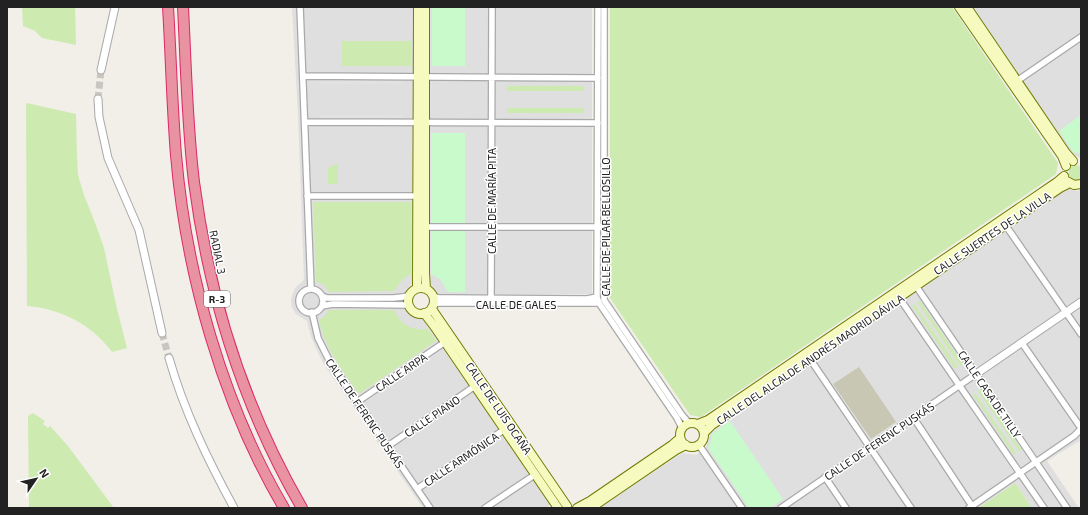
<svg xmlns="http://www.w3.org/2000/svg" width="1088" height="515" viewBox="0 0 1088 515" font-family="'Exo 2',sans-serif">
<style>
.residential{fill:#e0dfdf}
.construction{fill:#c7c7b4}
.grass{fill:#cdebb0}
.park{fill:#c8facc}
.parking{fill:#e2e2e2}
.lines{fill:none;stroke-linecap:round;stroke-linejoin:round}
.tertiary-tunnel{stroke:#c8c6c1;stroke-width:7;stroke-dasharray:7 3.5;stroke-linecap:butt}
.minor-casing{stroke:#a9a9a9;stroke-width:8}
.tertiary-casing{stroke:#a9a9a9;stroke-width:9}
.secondary-casing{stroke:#707d05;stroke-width:10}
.motorway-casing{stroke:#dc2a67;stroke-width:12}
.minor{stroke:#fff;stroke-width:5.5}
.tertiary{stroke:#fff;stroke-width:7}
.secondary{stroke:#f7fabf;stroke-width:8}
.motorway{stroke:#e892a2;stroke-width:10}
.labels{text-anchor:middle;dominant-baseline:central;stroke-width:3;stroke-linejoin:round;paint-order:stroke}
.shield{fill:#fff;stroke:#646464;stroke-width:1}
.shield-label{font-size:10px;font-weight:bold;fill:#222}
.street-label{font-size:11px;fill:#222;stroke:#fff}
</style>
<rect width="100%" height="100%" fill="#f2efe9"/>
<path class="residential" d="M292 7H592V294L438 295 427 284 412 283 405 293 406 310 424 319 550 502 548 508H423L323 363 311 337 307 321 296 314 292 308 291 302 292 295 295 288 304 280 298 115Z
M970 7H1081V158L1073 155 1015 69Z
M1066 188 1078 191 1081 189V440L1047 461 1079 508H1032L1016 484H1014L978 508H600L682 453 696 455 706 447 710 434Z"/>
<path class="construction" d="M859 367 896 422 871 439 833 384Z"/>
<path class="grass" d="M22 7H75L76 45 42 38 35 31 23 26Z
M610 7H952L1058 163 1056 174 701 417 690 415 610 298Z
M342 41H411V66H342Z
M507 86H584V91H507Z
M27 103 76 114 77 156 78 175 84 195 96 225 104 248 117 309 127 348 112 352C92 325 62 309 27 306L26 104Z
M507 108H584V113H507Z
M338 163V184H332V185L328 184V168Z
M1074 165 1081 166V179L1076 181 1072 179 1068 175 1069 169Z
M313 202H411V274L403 279 394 291 329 292 324 285 316 281Z
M920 301 963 364 960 366 917 302Z
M914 304 958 367 955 369 912 306Z
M329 310H394C401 325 412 331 428 329L436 341 359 394C342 370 325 348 319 320L324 317Z
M981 389 1022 450 1019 451 978 391Z
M975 393 1016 453 1014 455 973 395Z
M33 413 45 421 43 424 48 428 50 426 68 446 114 508H29L28 416Z
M1014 484H1016L1032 508H978Z"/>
<path class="park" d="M432 7H465V66H432Z
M1081 115V153H1074L1059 131Z
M431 133H465V292H448L440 279 431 274Z
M730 421 783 499 770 508H749L708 448 712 438V434Z"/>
<path class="parking" d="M320 81H403L404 84H320Z
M319 115H403V118H320Z"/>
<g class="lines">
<path class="tertiary-tunnel" d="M98 99 101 70
M162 333 169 358"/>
<g class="minor-casing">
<path id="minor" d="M300 7 311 289
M598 7 597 297 599 303 677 418 682 428
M604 7V300L682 415 689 423
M303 76 598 78
M1017 81 1081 37
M305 122 598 123
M307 196H418
M1004 223 1081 334
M425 227H601
M914 283 1067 508
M299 301a12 12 0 1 1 24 0a12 12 0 1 1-24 0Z
M322 296 327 298H393L403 297 409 295
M433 296 439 298H449L587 299 597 297
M898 296 966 395 1044 508
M491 298 492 7
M433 305 439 303H599
M322 306 333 304 409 305
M312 312 318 338 329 360 430 508
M1022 343 1081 428
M808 356 911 508
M357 402 445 342
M913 417 972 506
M699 445 742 508
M388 446 475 386
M825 477 846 508
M417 489 505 429
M485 508 536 474
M781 508 976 374
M969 508 1074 436 1081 429"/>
</g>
<g class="tertiary-casing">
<path id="tertiary" d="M101 70 115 7
M98 99 99 117 108 158 139 230 162 333
M169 358C184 411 208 460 234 508
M976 374 1081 302"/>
</g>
<g class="secondary-casing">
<path id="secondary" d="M425 7V273L426 289
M959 7 1062 156 1066 166
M967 7 1066 153 1073 161
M1067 181 1074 185 1081 184
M417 288 418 7
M408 301a13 13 0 1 1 26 0a13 13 0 1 1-26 0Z
M432 309 567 506
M424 313 434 326 558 508
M680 435a12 12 0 1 1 24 0a12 12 0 1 1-24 0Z
M698 424 708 420 1057 182 1064 176
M704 433 712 425C828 346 944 266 1060 188L1070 183
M577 508 590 501 672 445 680 438
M591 508 676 450 686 445"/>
</g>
<g class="motorway-casing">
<path id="motorway" d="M168 7C171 56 172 106 176 155 186 274 223 405 284 508
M183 7C186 65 187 124 194 182 209 297 244 408 302 508"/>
</g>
<use href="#minor" class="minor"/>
<use href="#tertiary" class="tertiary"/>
<use href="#secondary" class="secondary"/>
<use href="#motorway" class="motorway"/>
</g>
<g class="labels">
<rect class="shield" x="204" y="291" width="26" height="16" rx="3"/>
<g class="shield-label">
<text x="217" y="299">R-3</text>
</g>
<g class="street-label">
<text transform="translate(491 201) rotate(-90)">CALLE DE MARÍA PITA</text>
<text transform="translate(605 227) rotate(-90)">CALLE DE PILAR BELLOSILLO</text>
<text transform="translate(992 233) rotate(-34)">CALLE SUERTES DE LA VILLA</text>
<text transform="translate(218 252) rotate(79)">RADIAL 3</text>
<text x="516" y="304">CALLE DE GALES</text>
<text transform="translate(810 359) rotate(-34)">CALLE DEL ALCALDE ANDRÉS MADRID DÁVILA</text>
<text transform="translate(401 372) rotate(-34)">CALLE ARPA</text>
<text transform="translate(990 394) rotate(56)">CALLE CASA DE TILLY</text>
<text transform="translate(499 408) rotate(56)">CALLE DE LUIS OCAÑA</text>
<text transform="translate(365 413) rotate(56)">CALLE DE FERENC PUSKÁS</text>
<text transform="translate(432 416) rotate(-34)">CALLE PIANO</text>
<text transform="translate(879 441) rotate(-34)">CALLE DE FERENC PUSKÁS</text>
<text transform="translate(461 459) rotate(-34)">CALLE ARMÓNICA</text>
</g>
</g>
<rect width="1088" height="515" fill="none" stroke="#222222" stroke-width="16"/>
<g transform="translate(36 479) rotate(56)" stroke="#ffffff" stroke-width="3" paint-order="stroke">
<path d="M0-3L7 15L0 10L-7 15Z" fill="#222222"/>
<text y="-6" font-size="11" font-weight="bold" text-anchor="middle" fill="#222222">N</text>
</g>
</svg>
